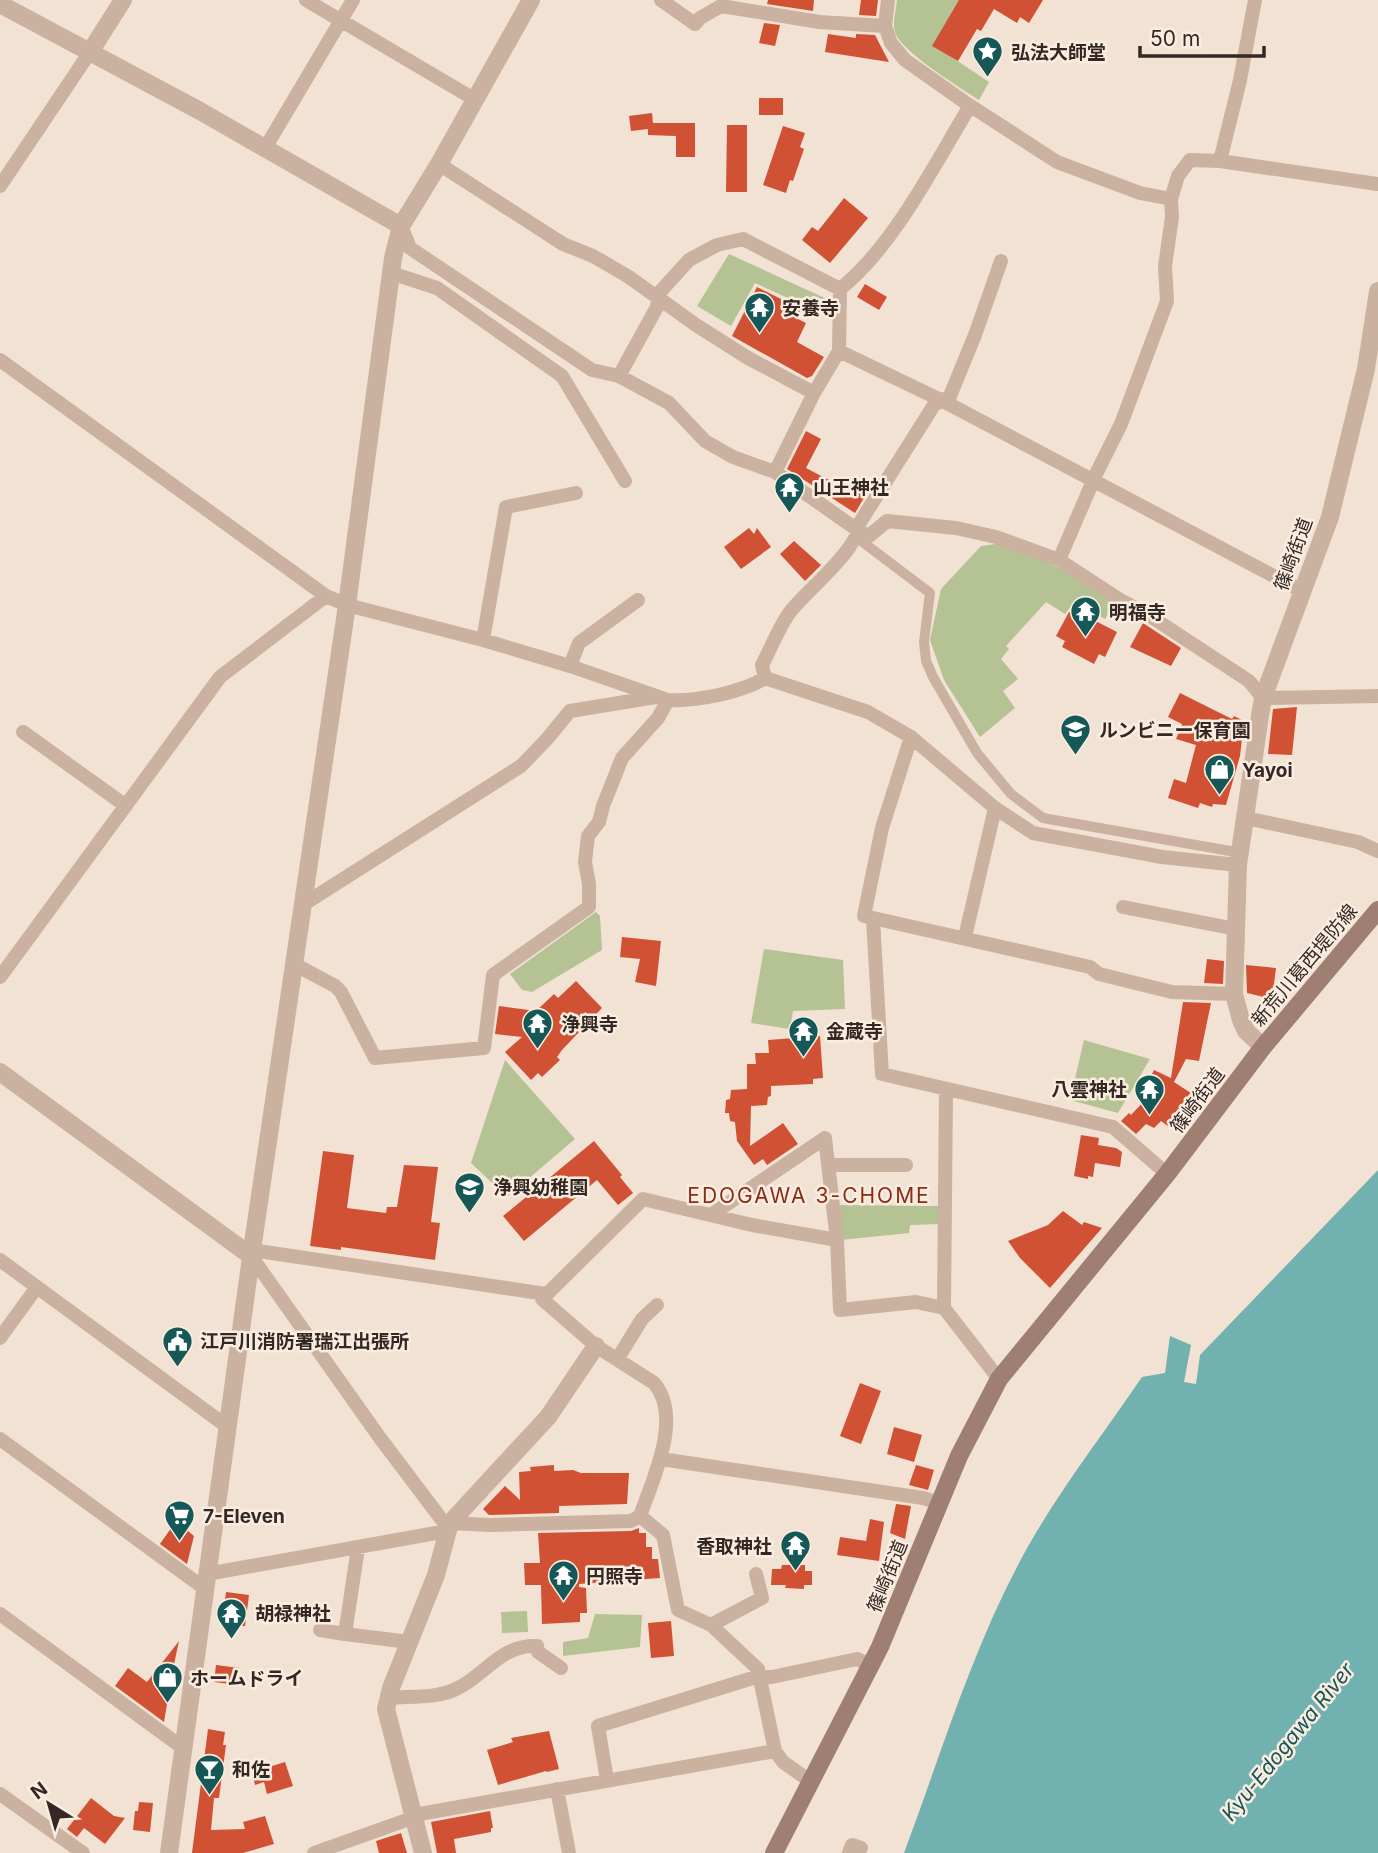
<svg xmlns="http://www.w3.org/2000/svg" width="1378" height="1853" viewBox="0 0 1378 1853" font-family="Inter,'Noto Sans JP',sans-serif">
  <rect width="100%" height="100%" fill="#f2e2d4"/>
  <path fill="#b5c293" d="M897,0H961L935,46L989,82L979,100C961,88 900,51 895,32C892,23 896,10 897,0Z
    M729,254L827,299L823,314L755,283L731,326L697,306Z
    M1003,543L1059,568L1116,600L1105,619L1074,602L1065,614L1046,602L1006,646L1009,649L1001,659L1018,679L1003,691L1015,708L980,737L944,680L930,640L941,589L981,546Z
    M596,912L600,916L602,950L532,992L522,990L510,974Z
    M764,949L843,960L845,1009L793,1011L790,1029L751,1023Z
    M1084,1040L1150,1059L1118,1113L1070,1100Z
    M505,1060L575,1139L507,1197L471,1163Z
    M838,1205L941,1206V1224L910,1225L909,1233L841,1240Z
    M527,1611L528,1632L502,1633L501,1612Z
    M595,1614L642,1615L640,1647L563,1656V1642L588,1638Z"/>
  <path fill="#71b1b0" d="M1378,1170V1853H904C940,1757 970,1656 1018,1565C1053,1498 1100,1439 1142,1377L1165,1373L1170,1336L1191,1345L1184,1382L1196,1384L1200,1355Z"/>
  <path fill="#d05134" d="M768,0H814L813,11L767,4Z
    M861,0H878L876,16L859,15Z
    M959,0H1043L1029,23L1020,17L1017,23L994,9L981,31L977,29L958,61L932,46Z
    M764,23L780,25L775,46L759,43Z
    M828,34L856,38V34L875,35L889,62L825,52Z
    M759,98H783V115H759Z
    M652,113L653,123H695V157H676V136L648,135V129L631,131L629,116Z
    M727,125H747V192H726Z
    M783,126L805,133L800,147L804,149L793,181L790,180L786,193L763,185Z
    M844,198L868,218L830,263L802,240L812,227L818,231Z
    M865,284L887,297L879,310L857,297Z
    M757,287L801,309L796,318L806,323L797,342L824,357L812,376L807,378L732,336Z
    M806,431L821,439L806,468L844,488L846,484L865,496L855,513L787,469Z
    M749,528L754,534L757,528L771,547L741,569L724,547Z
    M794,541L821,565L805,581L780,554Z
    M1069,612L1078,617L1080,613L1117,632L1105,657L1099,654L1094,664L1062,647L1065,641L1056,636Z
    M1143,623L1181,648L1171,666L1130,647Z
    M1180,693L1232,719L1234,716L1244,721L1240,756L1226,805L1213,804L1212,807L1200,803L1198,808L1168,798L1174,779L1186,783L1196,745L1176,739L1182,724L1168,717Z
    M1297,707L1292,755L1268,754L1273,709Z
    M622,937L661,941L656,986L635,982L640,959L620,957Z
    M1207,959L1224,961L1223,984L1204,983Z
    M1246,965L1276,968L1272,999L1247,993Z
    M576,981L602,1008L562,1050L557,1057L560,1060L542,1077L538,1073L531,1080L505,1052L522,1037L495,1034L499,1006L536,1011L554,994L558,998Z
    M1183,1002L1211,1003L1199,1061L1186,1059L1174,1082L1197,1097L1193,1105L1189,1103L1172,1129L1161,1121L1154,1128L1146,1124L1136,1134L1121,1121L1129,1113L1131,1115L1157,1087L1148,1082L1154,1070L1171,1078Z
    M820,1036L823,1078L813,1079V1084L771,1086V1096L768,1097L767,1105L751,1106L750,1146L783,1123L798,1144L767,1165L763,1159L754,1165L737,1141L735,1122L730,1121L729,1113H725L726,1100L730,1099L731,1090L747,1089V1064H756L755,1053H769L768,1040Z
    M1081,1135L1099,1138L1098,1145L1116,1148L1122,1152L1120,1167L1095,1163L1093,1177L1088,1176V1179L1074,1176Z
    M594,1141L622,1175L620,1177L633,1193L618,1205L597,1180L524,1241L503,1216Z
    M323,1151L354,1155L347,1208L386,1213L387,1207H397L404,1165L438,1167L431,1222L440,1223L435,1260L341,1247V1250L310,1246Z
    M1063,1211L1082,1225L1084,1222L1102,1228L1050,1288L1020,1258L1008,1241L1048,1225Z
    M860,1383L881,1391L861,1444L840,1436Z
    M894,1427L922,1435L914,1462L887,1454Z
    M554,1465V1471L573,1470L581,1473H629L627,1504L559,1506V1513L489,1515L483,1509L505,1486L520,1500L519,1472L531,1471L530,1467Z
    M916,1465L934,1470L928,1490L909,1485Z
    M896,1504L911,1506L905,1539L890,1533Z
    M870,1519L884,1522L879,1561L837,1555L840,1537L866,1541Z
    M176,1521L194,1536L187,1564L160,1544Z
    M639,1528V1533H646V1547H652V1559H658L660,1578L579,1584V1587L586,1588L587,1613H580V1622L542,1624L541,1585H525L524,1563H540L538,1533L631,1531Z
    M782,1565H805V1571H812V1585H804V1589L785,1588L786,1585H771L772,1569H781Z
    M226,1592L249,1595L245,1626L222,1624Z
    M671,1621L674,1656L651,1658L648,1623Z
    M179,1641L167,1697L168,1698L164,1722L115,1686L128,1668L147,1682Z
    M216,1665L239,1668L237,1685L214,1682Z
    M208,1729L225,1732L223,1745H226L219,1798H214L211,1830L245,1829L243,1822L265,1816L274,1844L243,1853H192Z
    M549,1731L559,1769L547,1772L546,1771L498,1785L487,1750L513,1742L511,1738Z
    M285,1762L293,1786L267,1794L264,1782L255,1785L252,1772Z
    M91,1798L114,1816L125,1818L105,1844L84,1828L77,1837L67,1829Z
    M139,1802L153,1803L150,1832L133,1830L135,1811H138Z
    M490,1811L493,1828H491V1832L454,1839L456,1853H437L431,1822Z
    M401,1833L407,1853H379L376,1841Z"/>
  <g fill="none" stroke-linecap="round" stroke-linejoin="round">
    <path stroke="#cbb19f" stroke-width="10" d="M856,537L930,593L924,642L926,661L933,677L977,753L1011,794L1043,818L1230,851"/>
    <path stroke="#cbb19f" stroke-width="14" d="M306,0L474,99
      M661,0L695,24L700,18L721,6L819,22L885,26
      M888,0L885,26L891,43L905,60L966,103L1057,162L1140,193L1171,199L1178,176L1190,160L1220,161L1378,184
      M264,150L353,0
      M1220,161L1240,80L1255,0
      M439,164L563,244L593,256L629,277L696,325L748,358L814,393
      M0,186L90,52
      M401,226L410,248L592,370L619,376L669,403L705,441L733,457L775,472L859,531L869,536L887,521L956,528L996,537L1059,560L1122,601L1150,616L1249,681L1263,698L1378,696
      M1001,261L975,335L950,396L934,405L859,524C860,548 806,591 790,612C779,627 771,648 762,665L765,678L868,712L911,737L995,808L1033,833L1162,857L1238,865
      M391,273L437,288L562,376L625,481
      M839,351L943,401L1302,591
      M0,360L326,596
      M619,376L657,307L659,293L689,260L717,245L743,239L840,289
      M775,472L814,393L839,351L840,289C894,246 934,165 970,106
      M1059,560L1096,474L1121,424L1167,301L1165,266L1172,217L1171,199
      M483,640L506,507L576,493
      M570,666L579,643L638,600
      M23,732L126,806
      M911,737L882,828L864,916L1090,967L1099,974L1172,992L1234,994
      M1246,818L1358,842L1378,851
      M304,904L521,766L547,739L570,711L656,697
      M1123,907L1236,929
      M873,919L882,1074L1113,1127L1167,1174
      M965,937L995,808
      M294,964L335,986L341,992L375,1058L484,1048L493,975L589,907V884L585,862L588,836L599,822L603,806L622,758L658,718L668,700
      M0,977L220,677L326,596L347,605L483,640L570,666L668,700C695,702 743,692 765,678
      M828,1165H906
      M711,1215L825,1138L837,1240
      M252,1250L546,1294
      M251,1256L380,1438L448,1528
      M0,1260L229,1428
      M944,1308L946,1090
      M0,1338L37,1287
      M618,1358L642,1319L657,1305
      M0,1439L204,1588
      M661,1459L923,1498L939,1503
      M640,1516L663,1535L678,1610L711,1625L758,1669L775,1751L783,1762L810,1781
      M450,1523L490,1525L631,1521L640,1516C653,1479 683,1417 654,1383L596,1346L542,1299L643,1199L752,1225L837,1240L840,1310L916,1302L944,1308L999,1379
      M358,1548L345,1634L409,1642
      M207,1574L447,1531
      M0,1614L183,1748
      M711,1625L762,1598L756,1574
      M320,1630L345,1634
      M388,1698C410,1696 438,1699 458,1688C486,1674 502,1644 537,1646L538,1652L561,1668
      M607,1780L598,1726L756,1677H772L857,1659L871,1665
      M557,1789L569,1853
      M0,1794L83,1853
      M414,1815L775,1751
      M314,1853L415,1817
      M849,1853L852,1845L861,1848"/>
    <path stroke="#cbb19f" stroke-width="18" d="M0,4L200,111L401,226
      M90,52L123,0
      M1263,1047L1246,1031L1241,1020L1234,994L1238,865L1260,716L1263,698L1330,517L1366,369L1378,291
      M0,1072L251,1256
      M169,1853L252,1250L347,605L393,258L401,226L439,164L531,0
      M423,1853L386,1709L391,1688L436,1575L450,1523L548,1417L596,1346"/>
    <path stroke="#9e7f71" stroke-width="18" d="M774,1853L880,1647L959,1456L999,1379L1167,1174L1263,1047L1378,910"/>
  </g>
  <defs>
    <symbol id="sight-pin" viewBox="-11 -11 22 30"><path d="M0 17L-7.5 6A9.5 9.5 0 1 1 7.5 6Z" fill="#165757" stroke="#faede0"/><path d="M0-6L1.8-2.2L6-1.7L2.9 1.2L3.7 5.4L0 3.3L-3.7 5.4L-2.9 1.2L-6-1.7L-1.8-2.2Z" fill="#fff"/></symbol>
    <symbol id="temple-pin" viewBox="-11 -11 22 30"><path d="M0 17L-7.5 6A9.5 9.5 0 1 1 7.5 6Z" fill="#165757" stroke="#faede0"/><path d="M0-6L5-2H3V0L6.5 2.5H4V6H1.5V3h-3V6H-4V2.5H-6.5L-3 0V-2H-5Z" fill="#fff"/></symbol>
    <symbol id="school-pin" viewBox="-11 -11 22 30"><path d="M0 17L-7.5 6A9.5 9.5 0 1 1 7.5 6Z" fill="#165757" stroke="#faede0"/><path d="M0-5L7-2L0 1L-7-2ZM-4 1L0 2.5L4 1V4Q0 6-4 4Z" fill="#fff"/></symbol>
    <symbol id="shop-pin" viewBox="-11 -11 22 30"><path d="M0 17L-7.5 6A9.5 9.5 0 1 1 7.5 6Z" fill="#165757" stroke="#faede0"/><path d="M-5-2.5h2.3a2.7 3.5 0 0 1 5.4 0H5L5.5 6h-11ZM-1.5-2.5h3a1.5 2.3 0 0 0-3 0Z" fill="#fff"/></symbol>
    <symbol id="civic-pin" viewBox="-11 -11 22 30"><path d="M0 17L-7.5 6A9.5 9.5 0 1 1 7.5 6Z" fill="#165757" stroke="#faede0"/><path d="M-.6-6.5H3V-4.5H.6V-3L4-1V1h2V6H-6V1h2V-1L-.6-3ZM-1.2 2.5V6h2.4V2.5Z" fill="#fff"/></symbol>
    <symbol id="supermarket-pin" viewBox="-11 -11 22 30"><path d="M0 17L-7.5 6A9.5 9.5 0 1 1 7.5 6Z" fill="#165757" stroke="#faede0"/><path d="M-6-5.5h2.5l.6 2H6L4.5 2H-2.5L-4.4-4H-6ZM-1.5 3.2a1.3 1.3 0 1 0 .1 0ZM3 3.2a1.3 1.3 0 1 0 .1 0Z" fill="#fff"/></symbol>
    <symbol id="bar-pin" viewBox="-11 -11 22 30"><path d="M0 17L-7.5 6A9.5 9.5 0 1 1 7.5 6Z" fill="#165757" stroke="#faede0"/><path d="M-6-5H6L.8 .8V4.5H3.5V6h-7V4.5H-.8V.8Z" fill="#fff"/></symbol>
  </defs>
  <g fill-rule="evenodd">
    <use href="#sight-pin" x="970" y="34" width="35" height="47"/>
    <use href="#temple-pin" x="742" y="290" width="35" height="47"/>
    <use href="#temple-pin" x="772" y="470" width="35" height="47"/>
    <use href="#temple-pin" x="1068" y="594" width="35" height="47"/>
    <use href="#school-pin" x="1058" y="712" width="35" height="47"/>
    <use href="#shop-pin" x="1202" y="752" width="35" height="47"/>
    <use href="#temple-pin" x="520" y="1006" width="35" height="47"/>
    <use href="#temple-pin" x="786" y="1014" width="35" height="47"/>
    <use href="#temple-pin" x="1132" y="1072" width="35" height="47"/>
    <use href="#school-pin" x="452" y="1170" width="35" height="47"/>
    <use href="#civic-pin" x="160" y="1324" width="35" height="47"/>
    <use href="#supermarket-pin" x="162" y="1498" width="35" height="47"/>
    <use href="#temple-pin" x="778" y="1528" width="35" height="47"/>
    <use href="#temple-pin" x="546" y="1558" width="35" height="47"/>
    <use href="#temple-pin" x="214" y="1596" width="35" height="47"/>
    <use href="#shop-pin" x="150" y="1660" width="35" height="47"/>
    <use href="#bar-pin" x="192" y="1752" width="35" height="47"/>
  </g>
  <g text-anchor="middle" stroke-width="5" stroke-linejoin="round" paint-order="stroke">
    <g font-size="19" font-weight="bold" fill="#332823" stroke="#faede0" text-anchor="start">
      <text x="1011" y="59">弘法大師堂</text>
      <text x="782" y="315">安養寺</text>
      <text x="813" y="494">山王神社</text>
      <text x="1109" y="619">明福寺</text>
      <text x="1099" y="737">ルンビニー保育園</text>
      <text x="1242" y="777">Yayoi</text>
      <text x="561" y="1031">浄興寺</text>
      <text x="826" y="1038">金蔵寺</text>
      <text x="1127" y="1096" text-anchor="end">八雲神社</text>
      <text x="493" y="1194">浄興幼稚園</text>
      <text x="200" y="1348">江戸川消防署瑞江出張所</text>
      <text x="203" y="1523">7-Eleven</text>
      <text x="772" y="1553" text-anchor="end">香取神社</text>
      <text x="586" y="1583">円照寺</text>
      <text x="255" y="1620">胡禄神社</text>
      <text x="190" y="1685">ホームドライ</text>
      <text x="232" y="1776">和佐</text>
    </g>
    <g font-size="19" fill="#332823" stroke="#faede0">
      <text transform="translate(1293 554) rotate(-70)" y="7">篠崎街道</text>
      <text transform="translate(1304 965) rotate(-50)" y="7">新荒川葛西堤防線</text>
      <text transform="translate(1197 1100) rotate(-53)" y="7">篠崎街道</text>
      <text transform="translate(887 1576) rotate(-68)" y="7">篠崎街道</text>
    </g>
    <g font-size="21" letter-spacing="2" fill="#882b17" stroke="#faede0">
      <text x="809" y="1203">EDOGAWA 3-CHOME</text>
    </g>
    <g font-size="21" font-style="italic" fill="#165757" stroke="#faede0">
      <text transform="translate(1288 1742) rotate(-51)" y="7">Kyu-Edogawa River</text>
    </g>
  </g>
  <g transform="translate(49 1804) rotate(323)" stroke="#faede0" stroke-width="5" paint-order="stroke">
  <path d="M0-5L12 26L0 18L-12 26Z" fill="#332823"/>
  <text y="-10" font-size="19" font-weight="bold" text-anchor="middle" fill="#332823">N</text>
  </g>
  <path d="M1140 46v10h124v-10" fill="none" stroke="#332823" stroke-width="3.5"/>
  <text x="1150" y="46" font-size="21" fill="#332823" stroke="#faede0" stroke-width="5" paint-order="stroke">50 m</text>
</svg>
